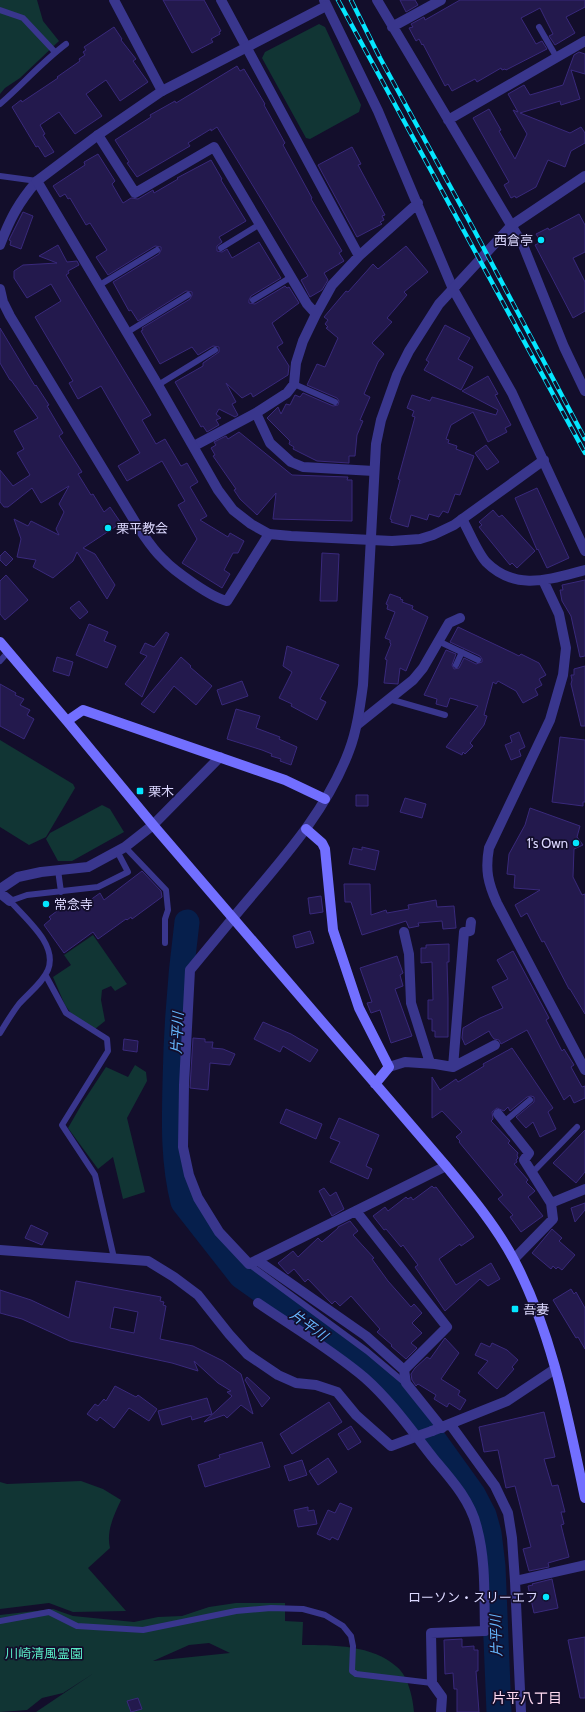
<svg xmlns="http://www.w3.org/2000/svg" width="585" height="1712" viewBox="0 0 585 1712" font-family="Cabin,'Noto Sans JP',sans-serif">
  <rect width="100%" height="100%" fill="#130e2b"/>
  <path fill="#113534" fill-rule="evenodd" d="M0,0H37L43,21L59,41L20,78L5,88L0,94Z
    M319,24L325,27L361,105L359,112L310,139L306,138L262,58L265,52Z
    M0,740L73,784L75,788L46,837L29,845L0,827Z
    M102,805L110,809L124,832L72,861H58L46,839L50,833Z
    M93,935L127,984L115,991L111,986L102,990L101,1000L105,1021L95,1029L73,1016L65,1005L53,977L71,965L64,955Z
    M135,1065L146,1072L147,1081L127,1118L145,1192L123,1199L113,1157L98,1169L68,1128L83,1102L106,1067L128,1077Z
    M81,1481L103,1489L121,1500C114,1515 106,1531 110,1548L88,1568L126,1611L73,1612L49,1603L0,1609V1482L7,1484Z
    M236,1603H285V1621L303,1622L302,1645C333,1645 373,1645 397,1667C408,1676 413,1698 414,1712H36L94,1673L63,1693L42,1698L27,1710L0,1712V1615L53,1609L73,1616L134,1622L158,1617L182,1616L209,1607ZM209,1643L230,1653L153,1661L189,1645Z"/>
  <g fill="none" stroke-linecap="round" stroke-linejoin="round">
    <path stroke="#061f4c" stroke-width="25" d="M187,922C180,975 176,1029 175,1083C174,1123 173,1162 183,1202L241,1276L360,1361L383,1379L412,1409L473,1494L484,1515L489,1533L493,1566L499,1712"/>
  </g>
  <path fill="#23194d" stroke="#39297b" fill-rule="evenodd" d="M163,0H204L221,31L219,32L220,34L211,39L213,42L192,53Z
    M400,0H415L418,5L406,12Z
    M460,0H585V7L566,17L575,33L555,45L549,36L553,34L540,8L521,18L536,44L542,41L547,49L506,70L505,69L502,70L501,68L477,82L475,79L452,91L448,84L445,86L423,44L422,45L419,39L416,41L409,28L413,27L411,24L424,17L425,20Z
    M114,27L122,39L121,40L136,59L133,61L148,82L120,101L106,80L86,94L102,116L75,134L59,112L40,125L45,134L43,135L54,152L45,157L38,146L36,147L12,107L21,100L22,102L58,78L57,77L80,61L79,59L85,55L83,52L86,50L84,47Z
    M579,52L585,54V74L571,70L580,99L561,105L560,101L520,113L570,133L581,127L585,133V143L571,151L565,167L548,160L536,187L516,198L515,196L511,198L504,185L509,182L473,118L489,109L501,130L499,131L515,159L527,134L513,110L518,112L508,94L524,85L530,95L563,85L574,55Z
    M237,66L240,71L244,69L265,104L264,105L285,143L283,145L312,198L311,199L342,251L339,253L344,261L324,273L328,280L322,290L310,297L301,280L308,276L217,127L211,131V129L188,143L190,146L137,177L127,163L129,162L115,140L151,117L150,115L175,101L176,103Z
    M352,147L361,164L358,165L385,215L382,216L384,220L380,222L382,224L357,237L318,165Z
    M98,154L115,181L112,184L123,203L131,198L138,199L153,190L154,193L178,179L177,178L211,160L222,179L221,180L246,221L219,237L222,242L217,246V251L222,252L227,249L232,258L259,242L281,278L251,296L249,300V303L255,304L285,286L287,288L289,287L299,303L272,323L283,343L277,347L289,366L288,375L253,397L251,393L242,398L226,383L236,402L232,404L238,415L235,417L219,409L216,414L221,418L216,420L219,425L207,432L203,426L201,427L175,382L203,366V363L219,352V347L213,346L198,355L192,347L160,364L141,331L143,330L142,328L190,299L192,295V292L186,291L138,321L131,310L129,311L113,282L159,254L161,250V247L155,246L108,275L96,257L107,250L90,223L86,225L70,198L68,199L65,194L60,197L53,186L85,165L84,162Z
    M23,212L33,216L21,249L10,245L11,241L9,240Z
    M579,214L585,225V252L573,258L585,282V311L573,318L535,245L541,242L536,234L548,228L549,230Z
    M58,245L67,262L77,261L79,265L68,271L69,273L66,275L151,415L142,420L156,444L165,439L181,466L187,463L198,482L190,487L207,516L200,520L228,537L230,533L244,541L238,553H233L224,570L230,574L222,588L182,563L197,539L178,505L185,501L162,461L127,481L118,466L140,453L101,386L78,399L69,383L73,381L35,317L61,301L51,284L27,298L14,278V271L23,265L57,263L39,256Z
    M406,246L428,272L404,292L407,295L387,318L392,322L372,343L384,354L378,362L364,394L370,397L360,420L363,421L357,435L355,456H349V463L317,461L293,449L294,447L289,444L290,441L267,418L278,407L281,414L286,404L290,405L295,395L300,397L303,393L333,406L338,405L339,401L337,398L307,385L317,364L325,367L338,338L326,328L328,327L325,324L328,320L324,317L346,291L348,292L373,264L378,269Z
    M445,325L470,338L458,359L473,367L461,390L424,370L429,362L426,360Z
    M0,328L35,386L36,385L49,405L47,406L63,433L59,436L82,472L78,474L91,495L93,494L104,512L110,507L121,523L83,548L95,554L115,585L107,599L77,552L73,561L53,578L33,567L36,560L17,557L21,539L14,519L28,526L31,521L59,535L56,529L64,512L59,504L69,486L41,503L32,488L8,507H4L0,502V470L13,486L30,475L17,453L24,449L14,431L38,418L11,380H10L0,363Z
    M488,376L498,394L495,395L511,425L505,428L507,432L488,442L473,412L451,425L446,439L449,440L448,443L457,446L456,449L474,456L460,495L455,494L448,513L443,511L439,517L429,514L427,520L411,515L408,527L391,522L392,520L390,519L400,480L398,479L415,417L412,416L414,411L407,408L412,395L430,401L432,397L496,415L498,410L462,391Z
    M239,432L292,475L348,477L347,480H352V521L273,519L276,493L257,515L240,499L234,490L236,489L213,456L215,455L211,448L216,445L214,442L226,436L228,439Z
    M486,445L499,462L487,470L475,453Z
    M537,488L569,558L547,568L538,549L537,550L515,498Z
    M493,510L499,517L502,515L535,551L517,568L512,563L510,565L479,527L482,525L479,522Z
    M5,551L13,559L6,566L0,560V556Z
    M322,553L339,554L337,601H320Z
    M6,575L28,600L5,620L0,614V581Z
    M585,580V656L580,657L571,616L562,601L560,590H563L562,585Z
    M390,594L401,598L400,599L403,600L402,602L413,606L412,609L428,617L406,671L400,668L398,684L384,683L387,660L385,659L391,644L390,643V640L385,638L395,612L387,609L388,605L386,604Z
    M79,601L88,612L80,619L70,608Z
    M89,624L108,632L104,641L116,646L107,668L76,655Z
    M458,627L513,653L519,656L521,654L539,663L546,675L539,679L542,685L535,689L538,695L523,703L516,691L498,681L496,684L493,682L484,715L487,716L484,725L470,743L473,746L465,754L463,752L462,755L446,747L478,706L450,698L447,707L436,704L437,699L424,695L446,650L456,654L452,665L454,669L459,668L464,658L476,664L482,662V659L480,656L450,642Z
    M166,632L169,634L142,697L125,684L147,656L140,653L145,643L154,647Z
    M287,646L339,665L320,699L326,702L317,720L291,706L292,704L279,698L292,672L283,666Z
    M57,657L73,662L69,676L53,671Z
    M181,657L191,666L190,667L212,686L196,705L174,686L154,713L141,704Z
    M585,666V726H581L571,684L572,680L571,675H574V669Z
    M242,681L248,696L222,705L217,690Z
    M0,684L16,693L15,695L24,699L20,705L30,710L27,715L34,719L24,739L0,726Z
    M236,709L260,716L256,728L280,737L279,739L297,747L291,765L280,761L281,759L271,756L272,754L262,750L227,739Z
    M519,732L525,747L519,750L521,756L511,760L505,745L512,742L510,736Z
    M560,737L585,740V802H583V806L552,802Z
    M356,795H368V806H356Z
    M405,798L426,804L422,818L400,812Z
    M530,808L580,826L577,837L583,845L574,849L573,877L582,895L585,894V1014L570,989H569L544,941L542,942L527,913L521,917L515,905L540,890L514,888L515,875L507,874L509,854L525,825Z
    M362,847L379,851L375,870L349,864L353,848L362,850Z
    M142,871L161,891L162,897L132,919L131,917L127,920L126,919L98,939L93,932L64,953L44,925L51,919L49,917L61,908L63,911L71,905L75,911L100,893L104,900Z
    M344,884H370L371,915L386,910L387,913L409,909L408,905L436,900L437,907L454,906L456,928L443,929L442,921L418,923L419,926L409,928L406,921L362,935L351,902H345Z
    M321,896L323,912L310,914L308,898Z
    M310,931L314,943L296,948L293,936Z
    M449,944V962H447L448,999V1037H435V1031H432V1019H428V1000H433L432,962L421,963V948H426V945Z
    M513,951L549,1018L546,1020L562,1051L564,1049L574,1065L571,1067L582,1087L585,1086V1098L574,1103L570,1095L564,1100L527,1030L501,1044L499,1040L494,1039L491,1035L489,1031L465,1045L462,1038L463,1028L480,1018L503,1008L492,987L508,979L497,960Z
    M397,956L403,973L400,975L403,986L395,989L412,1036L391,1043L380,1010L371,1013L367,1003L372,1002L360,968Z
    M263,1022L291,1034L318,1050L310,1062L283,1046L280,1052L254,1039Z
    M193,1038L205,1039V1042H213L212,1048L223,1049L235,1054L230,1065L210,1063L208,1090L190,1088Z
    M124,1039L138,1041L137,1052L123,1050Z
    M512,1048L553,1108L548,1112L556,1129L540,1137L533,1122L526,1128L516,1117L534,1102V1097L531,1096L527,1097L510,1111L508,1107L504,1111L497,1108L492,1112L493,1119L491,1121L510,1141L508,1143L518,1153L517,1155L518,1158L516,1160L517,1162L514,1164L528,1180L526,1182L535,1191L528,1197L543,1216L521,1232L510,1217L513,1215L498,1199L503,1195L459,1142L460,1141L456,1137L462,1132L442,1111L432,1118V1077L440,1090L456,1079L458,1082L484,1066L483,1064Z
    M286,1109L322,1124L316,1139L280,1123Z
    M339,1118L379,1135L366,1166L372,1169L368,1179L330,1162L340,1142L330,1138Z
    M585,1130V1172L576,1183L553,1163Z
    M432,1186L434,1188L436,1187L474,1237L461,1246L460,1244L439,1259L456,1285L491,1263L500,1279L488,1286L480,1279L445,1311L415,1267L418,1265L403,1245L401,1247L386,1229L384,1230L373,1216L385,1207L388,1211L406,1197L408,1199L411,1197L413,1200Z
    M324,1188L330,1196L336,1192L344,1209L332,1216L319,1191Z
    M585,1203V1210L575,1222L571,1208Z
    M350,1221L358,1231L353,1235L374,1258L372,1259L388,1281L411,1307L414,1304L422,1313L412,1323L422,1333L411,1343L417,1348L406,1359L391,1346L392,1345L377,1332L380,1329L351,1296L340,1306L335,1301L332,1304L308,1279L305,1282L294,1269L288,1274L278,1263L293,1251L298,1257L318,1238L322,1242L338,1228V1227Z
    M31,1225L48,1233L42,1245L25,1238Z
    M552,1229L562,1238L559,1241L575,1255L562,1270L558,1267L556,1269L553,1266L551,1269L532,1253Z
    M76,1281L161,1297L160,1301L164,1302L163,1305L166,1306L160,1339L193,1346L223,1361L241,1374L253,1414L241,1405L227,1418L224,1415L204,1422L232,1396L227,1392L231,1391L218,1383L194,1361L198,1371L172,1363L70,1341L22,1319L0,1313V1290L31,1300L69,1318ZM114,1307L138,1312L134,1333L110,1328Z
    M571,1289L574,1294L576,1292L585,1308V1349L578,1337L576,1338L553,1300Z
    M445,1338L459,1353L441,1379L460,1391L458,1395L466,1400L460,1410L449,1403L447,1407L434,1399L436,1395L418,1384L416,1386L412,1380L411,1374L415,1368L427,1357L430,1359Z
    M481,1343L490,1347L492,1343L507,1350L518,1360L512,1367L514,1369L497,1389L478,1373L488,1361L475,1355Z
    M247,1377L270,1398L262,1407L245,1380Z
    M115,1386L136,1397L138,1395L157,1409L149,1421L129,1408L114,1428L100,1417L97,1421L87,1414L95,1404L98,1406L104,1399L106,1401Z
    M207,1398L212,1414L192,1420L191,1416L162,1425L158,1411Z
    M329,1402L342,1422L292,1454L280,1434Z
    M544,1412L555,1457L544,1459L552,1486L558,1485L565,1512H561L564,1524L561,1525L569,1557L548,1563L549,1567L529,1571L523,1549L531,1547L515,1486L506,1488L498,1450L484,1452L479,1427Z
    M351,1426L361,1442L348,1450L338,1434Z
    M262,1442L270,1467L205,1487L198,1465L220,1458L219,1455Z
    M328,1458L337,1472L318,1485L309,1471Z
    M302,1460L307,1475L289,1481L284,1466Z
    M340,1503L352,1508L338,1540L332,1537L330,1540L317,1534L328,1510L335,1513Z
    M308,1507V1511L314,1510L317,1524L298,1527L294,1510Z
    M552,1579L558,1608L534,1613L528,1586L533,1585L532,1584Z
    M585,1637V1698H580L568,1640Z
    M462,1639V1647L474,1646V1650H478V1671H476L479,1712H457V1689H454L453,1673L445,1674L444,1640Z
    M138,1698L142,1709L131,1712L127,1701Z"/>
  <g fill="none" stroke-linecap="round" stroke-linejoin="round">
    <path stroke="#39368d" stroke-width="6" d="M0,10L23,18L55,52
      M539,27L557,58
      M0,104C22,85 42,62 66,44
      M0,176L37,181
      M221,248L260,224
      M98,286L157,250
      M253,300L291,277
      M126,333L188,295
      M294,384L335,402
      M158,385L215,350
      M438,641L478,660
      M0,661L8,652
      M456,665L462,652
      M389,699L445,715
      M125,847L166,890L168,910L165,919V943
      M58,870L61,892
      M46,976L66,1013L107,1039L108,1051L62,1125L95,1175L114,1258
      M0,1033C6,1023 12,1013 19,1004C38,983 62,970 43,939C35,926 21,913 10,901L27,895L98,887L128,872L117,851
      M504,1122L530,1100
      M532,1173L577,1127
      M249,1264L367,1351L405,1383
      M0,1621L49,1612L77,1626L143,1630L236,1611L271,1608L303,1609L325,1615L343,1626L351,1636L353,1646L352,1671L356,1674L432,1683"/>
    <path stroke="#39368d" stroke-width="10" d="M114,0L162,91
      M221,0L359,256
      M324,0L378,111L453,289
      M377,0L523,245L564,347L585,391
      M392,27L441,0
      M448,120L585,41
      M98,135L135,193L214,147L307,304L316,314
      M0,245C10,219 18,203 37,181
      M0,289L3,302L10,316L140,530C147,540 154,551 163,559C174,571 212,598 227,601L269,534
      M256,413L270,443L291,462L303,467L374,471
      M194,446L256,413L287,393L294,384L296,363L303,341L316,314L332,285L359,256L418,203
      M462,519C469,531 477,552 486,562C516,592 550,579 585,570
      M543,580L559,614L566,648L563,675L550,720L489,848C485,870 488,883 497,903L585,1070
      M358,724L413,680L423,668L449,623L460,618
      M0,889L18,877L41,872L88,867L125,847L153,825L220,757
      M0,893L10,901
      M233,918L190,970L184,1085L183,1147L189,1175L198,1198L219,1232L249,1264L446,1166
      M404,932L409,954L411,1003L430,1063
      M389,1067L405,1062L435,1064L453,1067L495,1045
      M453,1067L464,932L470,931L471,922
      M498,1114L529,1153L524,1160L551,1203L553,1219L514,1259
      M551,1203L585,1189
      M0,1250L148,1261L174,1277L198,1295L229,1334L247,1354L278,1375L296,1383L316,1385L337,1392L356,1415L391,1446L415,1437
      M257,1260L366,1336L404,1370L447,1327L356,1211
      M258,1303C293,1327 332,1350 365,1378C391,1401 412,1431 434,1459C451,1479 471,1501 477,1528C486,1561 484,1596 485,1631L431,1633L432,1683L442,1697L441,1712
      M404,1370L406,1383L442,1428
      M450,1424L495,1486L508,1513L512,1538L515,1581L521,1712
      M432,1431L507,1401L555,1369
      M515,1581L585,1565"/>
    <path stroke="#39368d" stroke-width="10" d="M326,6L162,91L98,135L37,181L158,385L218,490L233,510L251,524L269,534L291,536L392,541L420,539L433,535L454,525L544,460
      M453,289L512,393L585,551
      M233,918C276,866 325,815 349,751C357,730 360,707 363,685L376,444L381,420L397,375L409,351L439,304L512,225L585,176"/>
    <path stroke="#726fff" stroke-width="10" d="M0,642L67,721L153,825L446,1166C471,1196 496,1226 514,1260C552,1332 568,1418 585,1498
      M67,721L83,710L285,780L325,799
      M306,829L322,843L325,849L333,930L359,1008L389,1067L375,1084"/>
    <defs>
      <path id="rail" d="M338,0L585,453
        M351,0L380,58L473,228L585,439"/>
    </defs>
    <use href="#rail" stroke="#04e6ff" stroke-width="4.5"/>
    <use href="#rail" stroke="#130e2b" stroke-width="3" stroke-dasharray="9" stroke-linecap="butt"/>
    <path stroke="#39368d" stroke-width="10" d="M415,1437L432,1431"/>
  </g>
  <g fill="#04e6ff" stroke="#130e2b" stroke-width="1.5">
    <circle cx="541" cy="240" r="4"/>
    <circle cx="108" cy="528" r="4"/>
    <rect x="136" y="787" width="8" height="8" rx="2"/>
    <circle cx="576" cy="843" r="4"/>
    <circle cx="46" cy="904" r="4"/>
    <rect x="511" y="1305" width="8" height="8" rx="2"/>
    <circle cx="546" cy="1597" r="4"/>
  </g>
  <g text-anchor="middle" stroke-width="3.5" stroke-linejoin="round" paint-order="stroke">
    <g font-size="13" fill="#dcd8ff" stroke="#130e2b" text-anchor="start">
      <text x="533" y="245" text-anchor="end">西倉亭</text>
      <text x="116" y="533">栗平教会</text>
      <text x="148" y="796">栗木</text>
      <text x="568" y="848" text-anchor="end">1's Own</text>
      <text x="54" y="909">常念寺</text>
      <text x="523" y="1314">吾妻</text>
      <text x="538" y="1602" text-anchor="end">ローソン・スリーエフ</text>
    </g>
    <g font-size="13" fill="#59eac6" stroke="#130e2b">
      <text x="44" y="1658">川崎清風霊園</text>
    </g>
    <g font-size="14" font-style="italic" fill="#66b8ff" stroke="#130e2b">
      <text transform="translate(177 1033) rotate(-87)" y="5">片平川</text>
      <text transform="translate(309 1325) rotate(36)" y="5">片平川</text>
      <text transform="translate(496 1636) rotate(-92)" y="5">片平川</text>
    </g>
    <g font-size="14" fill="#ffdaf1" stroke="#130e2b">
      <text x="527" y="1703">片平八丁目</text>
    </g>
  </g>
</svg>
